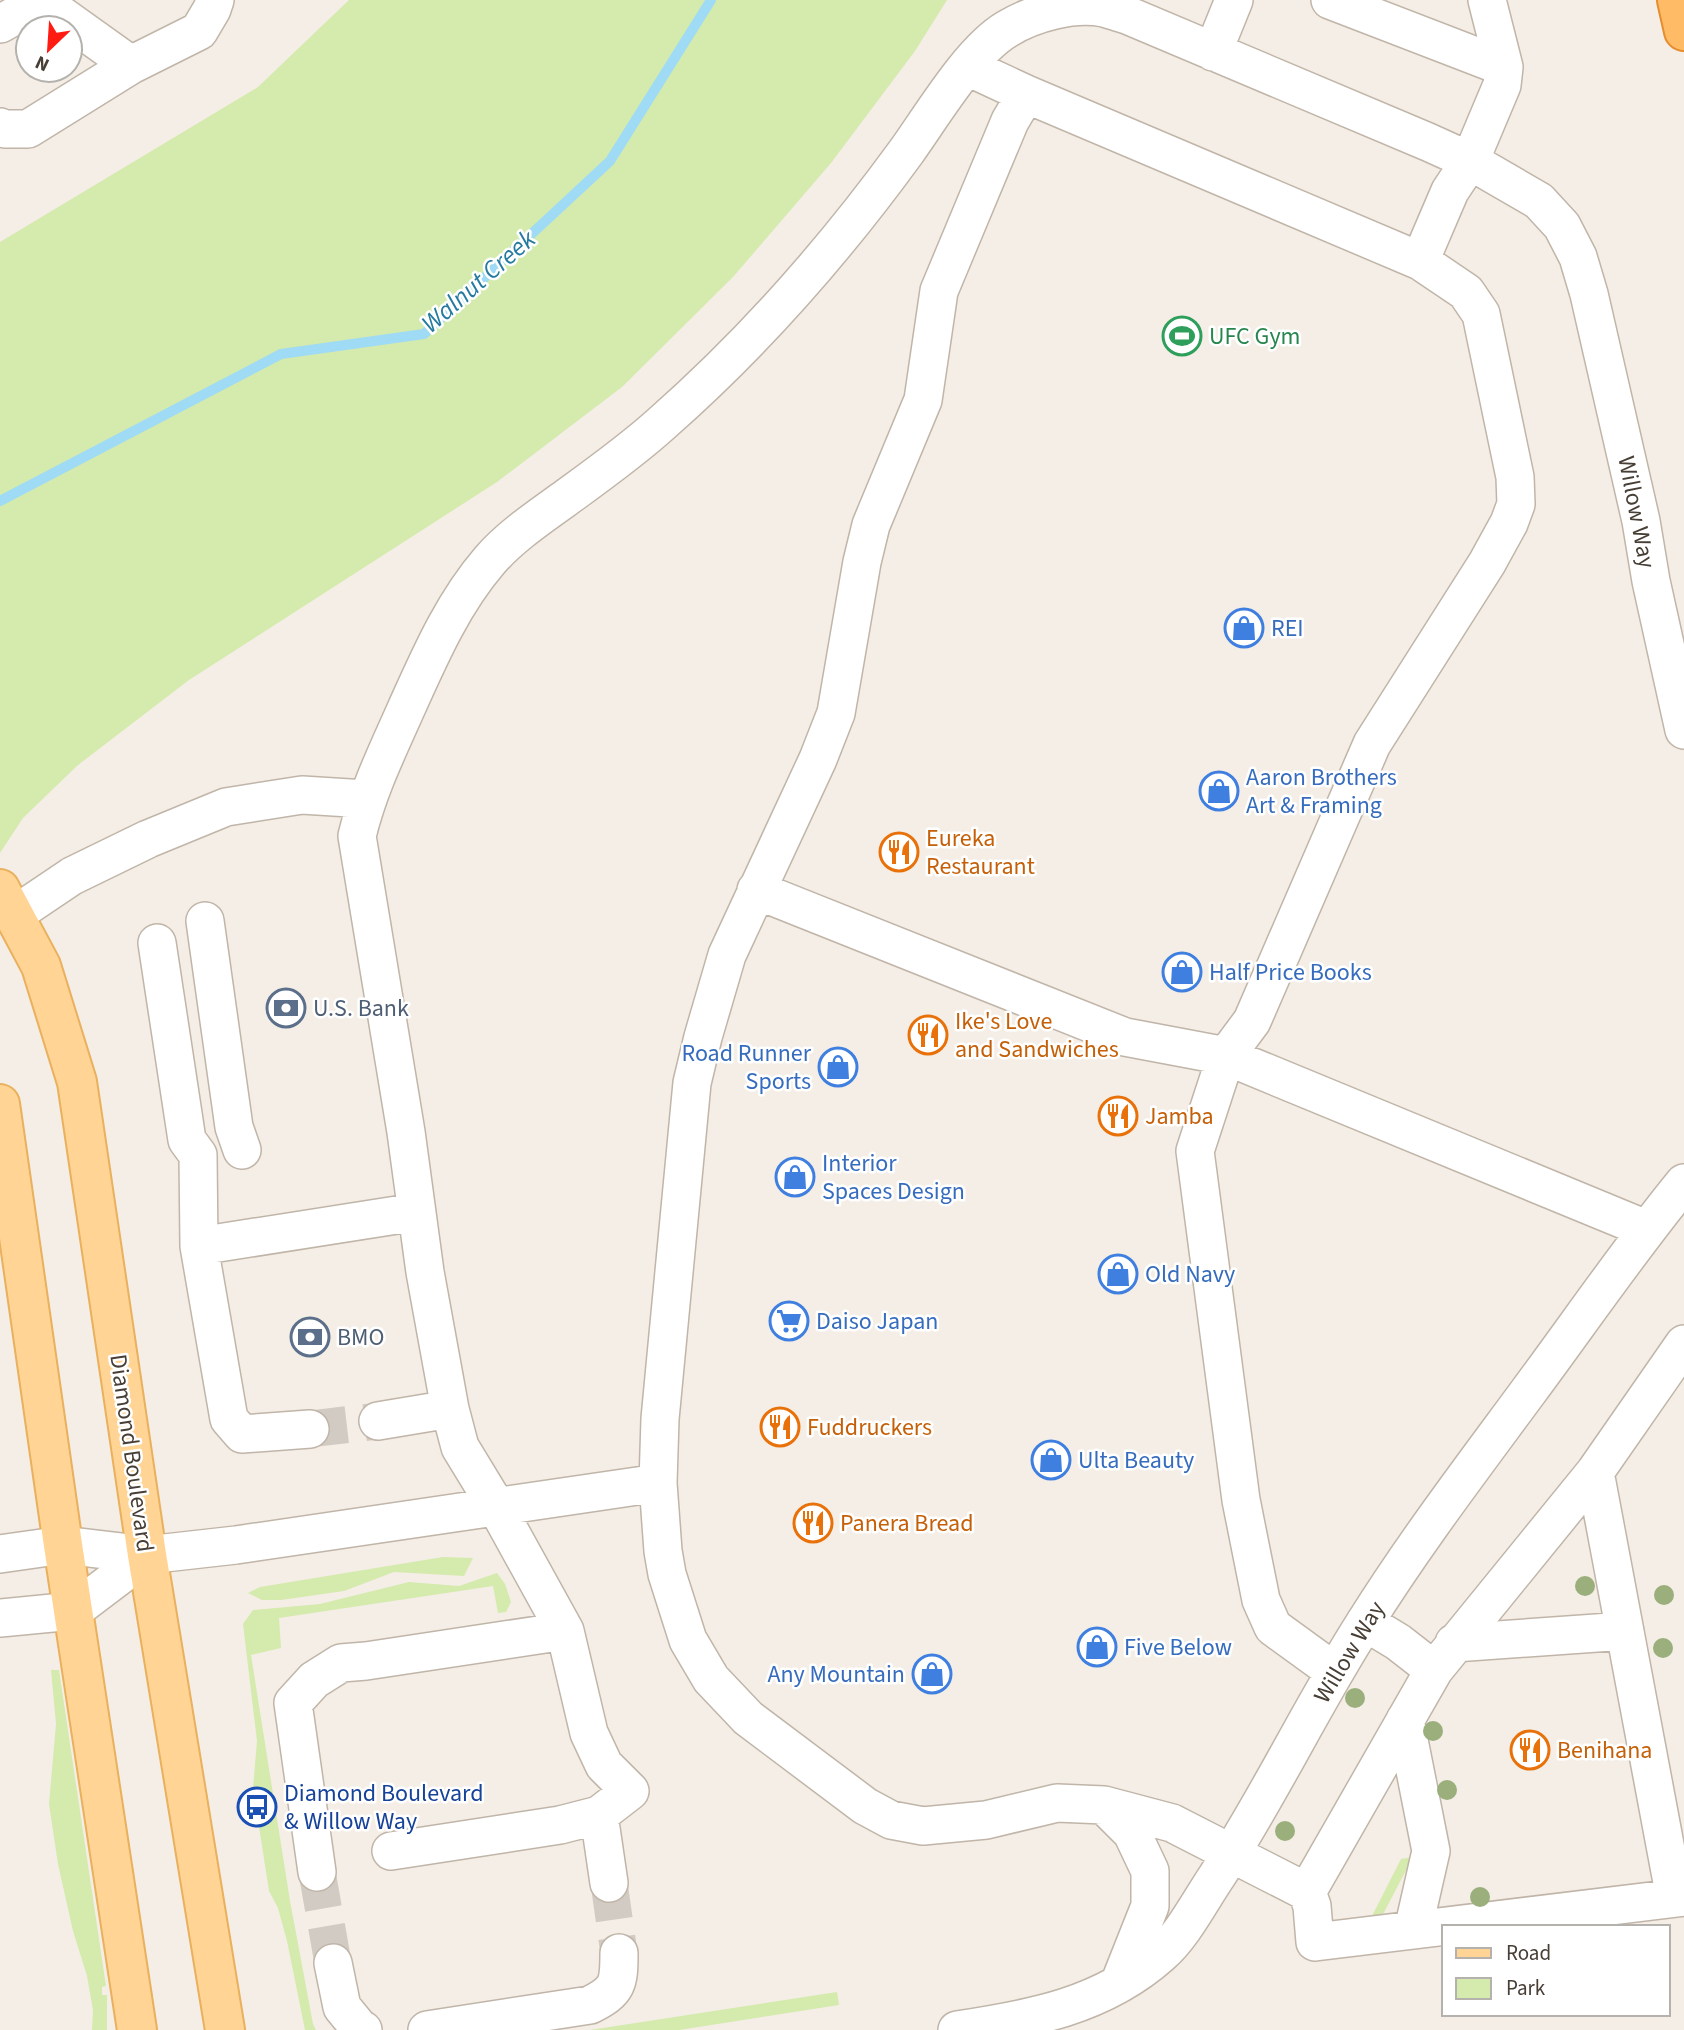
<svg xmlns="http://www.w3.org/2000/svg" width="1684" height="2030" viewBox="0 0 1684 2030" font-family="'Source Sans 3',sans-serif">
  <rect width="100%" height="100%" fill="#f4eee6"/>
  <path fill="#d5eaad" d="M349,0H947L915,51L831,163L733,277L622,387L497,482L189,680L78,765L23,818L0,853V242L258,87Z
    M443,1557L473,1558L464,1576L394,1572L344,1591L281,1600H262L248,1593L260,1587Z
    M497,1573L505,1584L511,1602L506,1612L498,1613L493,1586L279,1618L281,1648L251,1655L290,1901L313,2024L316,2030H305L287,1941L278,1908L269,1891L253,1788L257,1741L243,1624L253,1610L320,1604L409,1582L459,1586Z
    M51,1670H59L106,1986L102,1987V1995H107V2030H92L93,2010L87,1976L73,1931L58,1864L49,1804L56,1724Z
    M1413,1857L1381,1918L1360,1930L1366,1916H1372L1401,1859Z
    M837,1992L839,2005L679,2030H590Z"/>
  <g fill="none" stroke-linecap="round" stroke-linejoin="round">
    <path stroke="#9fdbf4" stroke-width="10" d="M0,501L281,354L424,334L610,161L711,0"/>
    <path stroke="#d1cbc3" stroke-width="37" stroke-dasharray="37 18" stroke-linecap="butt" d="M310,1429L378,1421
      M317,1872L333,1963
      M609,1883L619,1953"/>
    <defs>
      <path id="minor" d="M40,0L131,65
        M1330,0L1504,67L1487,0
        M0,24L41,1
        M1213,52L1234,0
        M968,67L1026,94L1420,261L1466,292L1481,314L1515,477L1516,504L1509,523L1487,563L1372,744L1252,1021L1226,1056L1195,1151L1241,1500L1261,1600L1273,1627L1335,1672
        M1026,94L1010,121L939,291L923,400L871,525L862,562L836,713L818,759L727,955L703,1037L692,1083L660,1419L658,1483L663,1551L667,1574L688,1640L711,1679L748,1718L865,1806L891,1820L923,1826L986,1820L1057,1803L1104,1805L1172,1823L1307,1892L1312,1906L1315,1942L1684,1897
        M0,127L5,129H28L131,65L199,31L212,9L215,0
        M1420,261L1450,191L1470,161L1502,85L1504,67
        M756,890L1125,1037L1226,1056L1646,1229
        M14,915L72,876L148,839L226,807L302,795L366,799
        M205,921L234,1127L242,1150
        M157,943L187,1140L198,1155L199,1246L416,1212
        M199,1246L229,1419L242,1434L310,1429
        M378,1421L450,1409
        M1595,1472L1675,1898
        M0,1554L63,1545L147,1555L73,1611L0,1618
        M147,1555L236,1545L658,1483
        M1365,1622L1398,1642L1434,1670
        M1454,1643L1625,1631
        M1405,1720L1431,1851L1413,1930
        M1104,1805L1132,1833L1150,1871V1906L1119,1984
        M599,1815L609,1883
        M391,1851L560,1825L599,1815L630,1791L604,1765L589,1733L565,1631L496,1506L460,1447L450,1409L425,1272L406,1132L357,836C368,790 387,752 406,709C429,658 452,604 490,560C510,537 538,518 563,500C596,476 630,452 661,424C753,343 834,251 906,152C932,116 970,51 1007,29C1033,13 1074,2 1104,8C1112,10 1119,13 1127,15L1428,142L1470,161L1539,201L1562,226L1578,257L1589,294L1641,521L1651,581L1684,730
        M317,1872L293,1703L314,1680L341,1663L366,1661L565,1631
        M1307,1892L1434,1670L1595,1472L1684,1344
        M333,1963L342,2007L360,2029L363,2030
        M427,2030L590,2005C618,1991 619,1984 619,1953
        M957,2030C1031,2019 1103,2006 1161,1954C1182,1936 1199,1903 1215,1879C1269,1797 1311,1707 1364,1624C1414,1544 1472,1468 1528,1392C1580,1322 1629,1250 1684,1183"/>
      <path id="major" d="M0,889L41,966L77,1082L147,1555L225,2030
        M0,1104L63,1545L137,2030"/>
      <path id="highway" d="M1677,0L1684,31"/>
    </defs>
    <use href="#minor" stroke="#c0b5a8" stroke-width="40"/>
    <use href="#major" stroke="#e9b05e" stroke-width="42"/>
    <use href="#highway" stroke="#e58d2f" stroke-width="42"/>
    <use href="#minor" stroke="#fff" stroke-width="37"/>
    <use href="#major" stroke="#ffd494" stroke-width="38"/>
    <use href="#highway" stroke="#fb6" stroke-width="38"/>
  </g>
  <g fill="#9aaf7c">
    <circle cx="1585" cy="1586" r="10"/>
    <circle cx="1664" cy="1595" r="10"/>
    <circle cx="1663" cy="1648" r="10"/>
    <circle cx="1355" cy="1698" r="10"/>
    <circle cx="1433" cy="1731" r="10"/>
    <circle cx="1447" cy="1790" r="10"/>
    <circle cx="1285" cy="1831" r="10"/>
    <circle cx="1480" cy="1897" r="10"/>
  </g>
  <defs>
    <symbol id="stadium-ring" viewBox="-11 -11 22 22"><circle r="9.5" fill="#fff" stroke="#2e9e5b" stroke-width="1.5"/><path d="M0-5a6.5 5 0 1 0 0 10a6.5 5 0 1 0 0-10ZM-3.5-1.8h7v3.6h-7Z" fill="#2e9e5b"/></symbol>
    <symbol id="shop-ring" viewBox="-11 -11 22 22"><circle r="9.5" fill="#fff" stroke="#3f7fe0" stroke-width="1.5"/><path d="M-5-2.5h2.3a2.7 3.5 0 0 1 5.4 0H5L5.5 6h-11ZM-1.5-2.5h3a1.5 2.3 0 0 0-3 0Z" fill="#3f7fe0"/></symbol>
    <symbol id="restaurant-ring" viewBox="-11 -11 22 22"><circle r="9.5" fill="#fff" stroke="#e8710a" stroke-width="1.5"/><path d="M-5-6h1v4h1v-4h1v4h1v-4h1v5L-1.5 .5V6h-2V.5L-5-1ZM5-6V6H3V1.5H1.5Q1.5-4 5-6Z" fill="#e8710a"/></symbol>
    <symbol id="bank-ring" viewBox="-11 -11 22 22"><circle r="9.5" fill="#fff" stroke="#5c6f8a" stroke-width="1.5"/><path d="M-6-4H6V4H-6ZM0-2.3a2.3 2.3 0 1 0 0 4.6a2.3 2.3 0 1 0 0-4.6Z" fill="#5c6f8a"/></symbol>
    <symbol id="supermarket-ring" viewBox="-11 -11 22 22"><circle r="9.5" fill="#fff" stroke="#3f7fe0" stroke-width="1.5"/><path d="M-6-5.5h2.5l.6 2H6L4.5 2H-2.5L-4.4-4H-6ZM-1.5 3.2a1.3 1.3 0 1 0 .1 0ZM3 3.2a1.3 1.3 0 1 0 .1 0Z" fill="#3f7fe0"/></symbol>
    <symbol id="bus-ring" viewBox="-11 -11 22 22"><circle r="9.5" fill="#fff" stroke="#1a4fb4" stroke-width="1.5"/><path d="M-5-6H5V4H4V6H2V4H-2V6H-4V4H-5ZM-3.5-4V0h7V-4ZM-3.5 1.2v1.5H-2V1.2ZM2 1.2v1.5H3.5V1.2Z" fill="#1a4fb4"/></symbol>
  </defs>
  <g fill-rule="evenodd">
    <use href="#stadium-ring" x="1160" y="314" width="44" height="44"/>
    <use href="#shop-ring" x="1222" y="606" width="44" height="44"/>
    <use href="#shop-ring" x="1197" y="769" width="44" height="44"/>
    <use href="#restaurant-ring" x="877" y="830" width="44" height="44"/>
    <use href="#shop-ring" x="1160" y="950" width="44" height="44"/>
    <use href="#bank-ring" x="264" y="986" width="44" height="44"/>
    <use href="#restaurant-ring" x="906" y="1013" width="44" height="44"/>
    <use href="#shop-ring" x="816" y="1045" width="44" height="44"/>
    <use href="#restaurant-ring" x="1096" y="1094" width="44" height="44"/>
    <use href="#shop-ring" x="773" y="1155" width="44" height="44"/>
    <use href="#shop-ring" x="1096" y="1252" width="44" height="44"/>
    <use href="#supermarket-ring" x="767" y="1299" width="44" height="44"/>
    <use href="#bank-ring" x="288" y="1315" width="44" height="44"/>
    <use href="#restaurant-ring" x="758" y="1405" width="44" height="44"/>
    <use href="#shop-ring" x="1029" y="1438" width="44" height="44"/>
    <use href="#restaurant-ring" x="791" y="1501" width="44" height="44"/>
    <use href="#shop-ring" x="1075" y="1625" width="44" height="44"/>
    <use href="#shop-ring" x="910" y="1652" width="44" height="44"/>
    <use href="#restaurant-ring" x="1508" y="1728" width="44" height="44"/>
    <use href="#bus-ring" x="235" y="1785" width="44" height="44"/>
  </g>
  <g text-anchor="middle" stroke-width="5" stroke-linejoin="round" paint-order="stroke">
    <g font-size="24" fill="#27864d" stroke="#fff" text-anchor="start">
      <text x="1209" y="344">UFC Gym</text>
    </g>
    <g font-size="24" fill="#473e35" stroke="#fff">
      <text transform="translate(1637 512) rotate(79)" y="8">Willow Way</text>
      <text transform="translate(132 1453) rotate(82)" y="8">Diamond Boulevard</text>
      <text transform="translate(1349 1652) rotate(-59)" y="8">Willow Way</text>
    </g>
    <g font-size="24" fill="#366cbe" stroke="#fff" text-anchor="start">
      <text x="1271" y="636">REI</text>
      <text x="1246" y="785">Aaron Brothers<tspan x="1246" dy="28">Art &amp; Framing</tspan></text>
      <text x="1209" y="980">Half Price Books</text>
      <text x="811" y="1061" text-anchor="end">Road Runner<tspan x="811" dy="28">Sports</tspan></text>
      <text x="822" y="1171">Interior<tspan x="822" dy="28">Spaces Design</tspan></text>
      <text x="1145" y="1282">Old Navy</text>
      <text x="816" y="1329">Daiso Japan</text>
      <text x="1078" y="1468">Ulta Beauty</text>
      <text x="1124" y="1655">Five Below</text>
      <text x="905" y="1682" text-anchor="end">Any Mountain</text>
    </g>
    <g font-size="24" fill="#c56008" stroke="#fff" text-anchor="start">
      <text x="926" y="846">Eureka<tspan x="926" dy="28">Restaurant</tspan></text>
      <text x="955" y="1029">Ike's Love<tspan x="955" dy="28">and Sandwiches</tspan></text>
      <text x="1145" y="1124">Jamba</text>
      <text x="807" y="1435">Fuddruckers</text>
      <text x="840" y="1531">Panera Bread</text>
      <text x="1557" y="1758">Benihana</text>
    </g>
    <g font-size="24" fill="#4e5e75" stroke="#fff" text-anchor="start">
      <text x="313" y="1016">U.S. Bank</text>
      <text x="337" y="1345">BMO</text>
    </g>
    <g font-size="24" fill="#164399" stroke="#fff" text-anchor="start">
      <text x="284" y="1801">Diamond Boulevard<tspan x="284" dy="28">&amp; Willow Way</tspan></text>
    </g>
    <g font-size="26" font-style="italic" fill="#257a9f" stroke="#fff">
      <text transform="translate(478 281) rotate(-41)" y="9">Walnut Creek</text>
    </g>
  </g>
  <rect x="1442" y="1925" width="228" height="91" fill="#ffffff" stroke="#b5b2ae" stroke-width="2"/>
  <rect x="1456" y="1948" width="35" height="10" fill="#ffd494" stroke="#b5b2ae" stroke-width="2"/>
  <text x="1506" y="1960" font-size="21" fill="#473e35">Road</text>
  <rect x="1456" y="1978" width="35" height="21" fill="#d5eaad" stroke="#b5b2ae" stroke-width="2"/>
  <text x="1506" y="1995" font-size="21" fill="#473e35">Park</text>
  <g transform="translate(49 49) rotate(205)"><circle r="33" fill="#ffffff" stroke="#b5b2ae" stroke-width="2"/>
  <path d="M0-5L12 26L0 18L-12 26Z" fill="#ff1a12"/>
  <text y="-10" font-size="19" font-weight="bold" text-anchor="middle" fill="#473e35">N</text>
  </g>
</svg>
